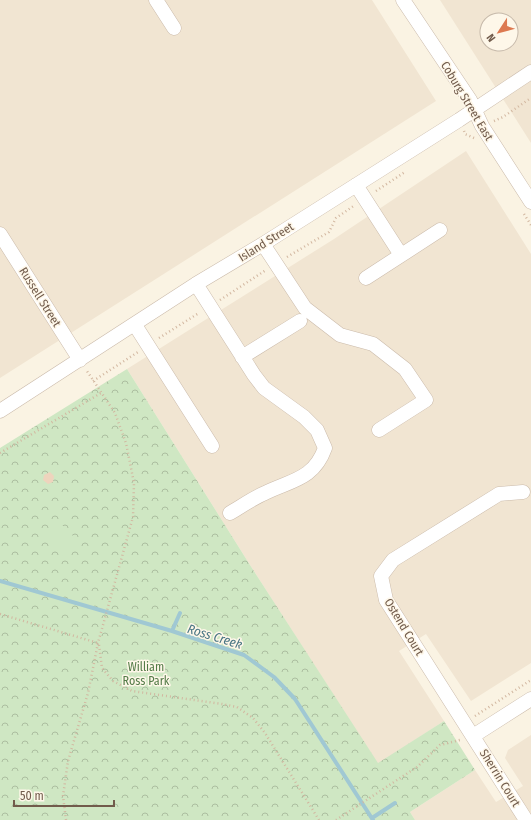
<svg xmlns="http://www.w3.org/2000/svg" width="531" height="820" viewBox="0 0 531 820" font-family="'Fira Sans Condensed',sans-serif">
  <defs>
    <pattern id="forest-crowns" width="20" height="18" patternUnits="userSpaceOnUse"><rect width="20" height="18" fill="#cfe7c3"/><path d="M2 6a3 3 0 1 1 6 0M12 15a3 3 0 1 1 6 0" fill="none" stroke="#acbea0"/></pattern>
  </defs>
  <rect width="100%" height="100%" fill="#faf3e3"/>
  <path fill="#f1e5d2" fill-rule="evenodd" d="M0,0H372L436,101L0,378Z
    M440,0H531V143ZM487,20H511V44H487Z
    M466,151L531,254V663L471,701L426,634L399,651L444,721L378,764L250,565L127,369L334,239Z
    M531,735V820H415L410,812L475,770L496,802L523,786L505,758L508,750Z"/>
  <path fill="url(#forest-crowns)" d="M127,369L250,565L378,763L444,721L475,770L410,812L415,820H0V448Z"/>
  <path fill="#cfe7c3" d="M57,520L78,541L63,556L42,534Z"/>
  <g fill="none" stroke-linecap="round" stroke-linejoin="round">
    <path stroke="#a0c8d3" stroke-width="4" d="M0,581L172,631L244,655L274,677L295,699L373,820
      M172,631L180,613
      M372,818L395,803"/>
  </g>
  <path fill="#eed4bd" d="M50,472L54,476L53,482L48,484L43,480L44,475Z"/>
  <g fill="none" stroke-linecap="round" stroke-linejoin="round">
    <defs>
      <path id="street" d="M156,0L174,28
        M403,0L470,100L482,126L531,202
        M356,185L401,255
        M0,234L80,360
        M263,244L305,308L340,335L373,344L405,369L426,400L379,430
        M366,278L440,230
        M196,284L254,375L264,388L304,417L317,430L325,448C314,479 292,480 265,493C253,498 242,506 230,513
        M135,325L212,446
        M242,357L300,321
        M0,411L196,284L263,244L459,120L531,72
        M523,492L499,494L393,560L381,576L386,600L526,820
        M473,736L531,699"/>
    </defs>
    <use href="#street" stroke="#cbbbab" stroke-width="15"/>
    <path stroke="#d2b7a0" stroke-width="2.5" stroke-dasharray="1 3" stroke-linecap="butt" d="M494,121L503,117L531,98
      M464,131L465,134L474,138
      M376,191L405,172
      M524,214L531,225
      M287,257L329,232L336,218L355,205
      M220,300L266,270
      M159,338L199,313
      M93,381L138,352
      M0,453L101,393
      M0,614L98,643
      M99,645L102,668L113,681L132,691L222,704L237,707L253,718L265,733L319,820
      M475,716L531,680
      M66,820L63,796L68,761L88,693L98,643L133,517L134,483L126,443L115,413L87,371
      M336,820L417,767L440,745L460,740"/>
    <use href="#street" stroke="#fff" stroke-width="14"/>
  </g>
  <g text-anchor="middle" stroke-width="3" stroke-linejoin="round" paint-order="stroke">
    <g font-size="12" fill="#715b4b" stroke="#fef7e9">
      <text transform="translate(467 101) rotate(59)" y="4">Coburg Street East</text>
      <text transform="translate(266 242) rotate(-32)" y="4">Island Street</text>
      <text transform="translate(40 297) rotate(58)" y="4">Russell Street</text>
      <text transform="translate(404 627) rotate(59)" y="4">Ostend Court</text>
      <text transform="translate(500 778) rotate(58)" y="4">Sherrin Court</text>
    </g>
    <g font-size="12" fill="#537b47" stroke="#fef7e9">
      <text x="146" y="671">William<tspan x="146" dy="14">Ross Park</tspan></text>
    </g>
    <g font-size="13" font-style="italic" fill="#477483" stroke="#fef7e9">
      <text transform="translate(215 636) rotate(17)" y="5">Ross Creek</text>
    </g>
  </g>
  <g transform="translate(499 32) rotate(234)"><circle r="19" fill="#fef7e9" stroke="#c6b9aa"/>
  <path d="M0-3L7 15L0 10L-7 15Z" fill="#dd7950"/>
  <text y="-6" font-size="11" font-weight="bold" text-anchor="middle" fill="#715b4b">N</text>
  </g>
  <path d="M14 800v6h100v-6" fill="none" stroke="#715b4b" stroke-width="2"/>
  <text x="20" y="800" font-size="12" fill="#715b4b" stroke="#fef7e9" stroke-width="3" paint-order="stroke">50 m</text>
</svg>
